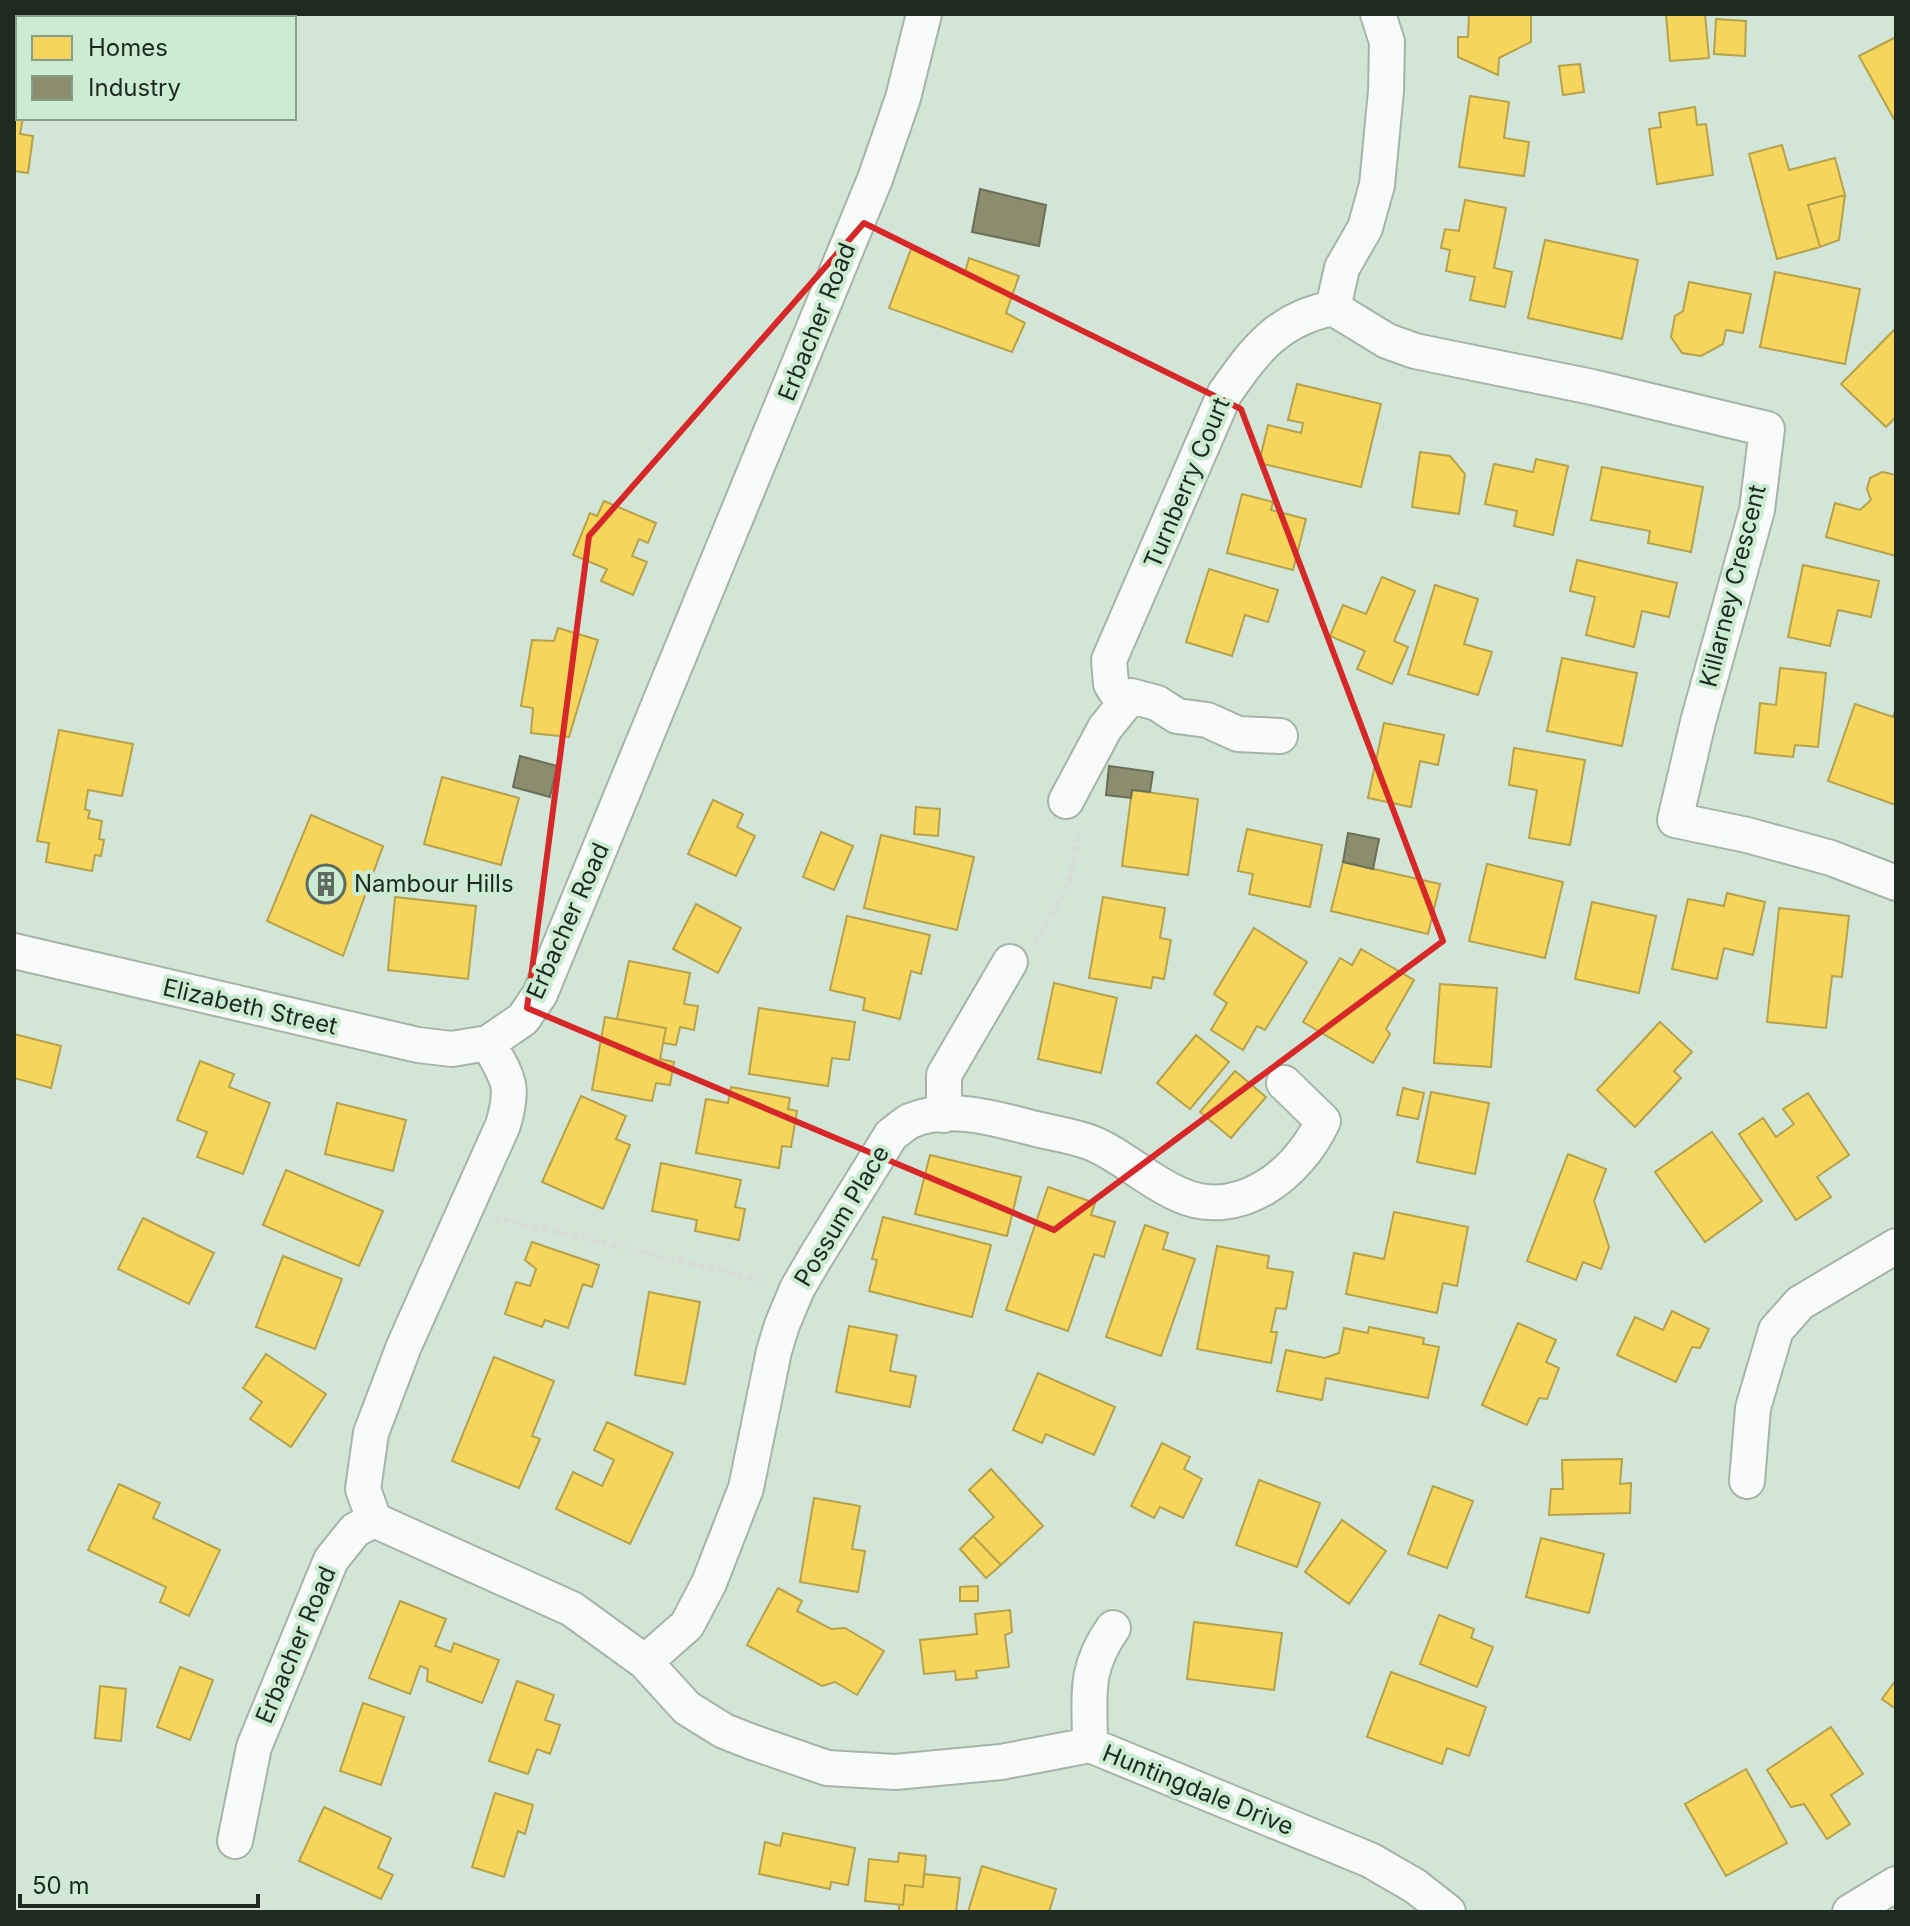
<svg xmlns="http://www.w3.org/2000/svg" width="1910" height="1926" viewBox="0 0 1910 1926" font-family="Inter,sans-serif">
  <rect width="100%" height="100%" fill="#d3e5d6"/>
  <path fill="#f6d55c" stroke="#b5a24a" stroke-width="2" d="M1469,14H1531V42L1499,58L1498,75L1458,57V37H1468Z
    M1666,14H1705L1709,58L1670,61Z
    M1716,19L1746,21L1745,56L1714,54Z
    M1896,37V120L1895,121L1859,56Z
    M1580,64L1584,92L1563,95L1559,66Z
    M1470,96L1509,102L1504,138L1529,142L1524,176L1459,167Z
    M14,104H18V118H23L20,134L33,136L28,173L14,171Z
    M1695,107L1697,125L1706,124L1713,175L1657,184L1649,129L1661,127L1659,113Z
    M1782,145L1789,170L1835,158L1845,195L1808,205L1820,247L1777,259L1749,154Z
    M1845,195L1839,240L1820,247L1808,205Z
    M1465,200L1506,208L1494,268L1512,272L1505,307L1470,300L1475,277L1446,271L1450,250L1441,248L1445,229L1459,231Z
    M1545,240L1638,260L1622,339L1528,318Z
    M911,249L965,272L969,258L1019,276L1006,313L1025,323L1012,352L889,308Z
    M1775,272L1860,289L1845,364L1760,347Z
    M1689,282L1751,294L1743,333L1726,330L1723,344L1701,356L1682,353L1671,337L1675,316L1683,311Z
    M1895,329L1896,417L1886,427L1841,384Z
    M1297,384L1381,404L1361,487L1259,463L1268,425L1301,433L1303,423L1288,420Z
    M1420,452L1450,456L1465,474L1459,514L1412,507Z
    M1536,459L1568,466L1553,535L1514,526L1517,511L1485,504L1494,464L1533,472Z
    M1602,467L1703,487L1691,552L1648,543L1650,531L1591,520Z
    M1882,472L1896,475V556L1826,537L1835,503L1860,510L1871,500L1867,489L1870,478Z
    M1242,494L1273,502L1271,510L1306,519L1293,570L1227,553Z
    M604,501L656,523L648,543L639,539L632,556L647,562L633,595L601,581L607,569L573,555L590,513L597,516Z
    M1577,560L1677,583L1669,617L1642,611L1634,647L1586,635L1595,597L1570,591Z
    M1803,565L1879,581L1871,617L1838,610L1830,646L1788,637Z
    M1209,569L1278,590L1268,622L1245,615L1232,656L1186,642Z
    M1382,577L1415,591L1394,641L1408,647L1392,684L1357,669L1365,651L1330,636L1343,605L1366,614Z
    M1435,585L1478,599L1464,644L1492,652L1478,695L1408,674Z
    M558,628L598,640L569,737L531,733L533,708L521,706L532,640L554,641Z
    M1562,658L1637,673L1622,746L1547,731Z
    M1780,668L1826,673L1818,747L1795,745L1793,757L1755,753L1760,703L1776,705Z
    M1855,704L1893,717L1896,708V805L1828,781Z
    M1384,723L1444,735L1438,765L1420,761L1411,807L1368,798Z
    M59,730L133,744L122,796L88,790L85,809L90,811L88,818L102,821L99,839L104,840L101,856L95,855L92,871L46,862L49,843L37,841Z
    M1514,748L1585,760L1570,845L1529,838L1537,790L1509,785Z
    M442,777L519,798L501,865L424,844Z
    M1132,790L1198,799L1188,875L1122,866Z
    M713,800L743,814L737,827L755,836L736,876L688,854Z
    M916,807L940,809L938,836L914,834Z
    M311,815L383,846L343,956L267,921Z
    M1247,829L1322,845L1310,907L1249,894L1253,874L1238,871Z
    M821,832L853,846L834,890L803,877Z
    M881,835L974,857L957,930L864,908Z
    M1343,862L1440,884L1428,934L1331,911Z
    M1487,864L1563,882L1545,958L1469,941Z
    M1727,893L1765,902L1753,955L1724,948L1717,979L1672,969L1688,899L1724,906Z
    M395,897L476,906L468,979L388,970Z
    M1103,897L1165,908L1160,938L1171,940L1164,979L1153,977L1151,988L1089,978Z
    M1592,902L1656,916L1639,993L1575,979Z
    M696,904L741,928L718,973L673,949Z
    M1779,908L1849,916L1842,977L1832,976L1826,1028L1767,1022Z
    M847,916L930,935L921,974L911,971L900,1019L863,1010L865,998L830,990Z
    M1254,928L1307,962L1265,1030L1257,1026L1243,1050L1211,1030L1227,1003L1214,994Z
    M1361,949L1414,980L1386,1029L1390,1034L1373,1063L1303,1022L1340,958L1352,965Z
    M629,961L690,973L684,1004L698,1006L694,1030L680,1027L676,1045L663,1043L666,1028L617,1019Z
    M1054,983L1117,998L1101,1073L1038,1059Z
    M1440,984L1497,988L1491,1067L1434,1063Z
    M759,1008L855,1022L849,1060L832,1058L828,1086L749,1074Z
    M605,1017L666,1028L660,1059L674,1062L670,1085L656,1083L652,1101L592,1090Z
    M1660,1022L1692,1052L1674,1071L1681,1078L1635,1127L1597,1090Z
    M14,1034L61,1046L51,1088L14,1078Z
    M1196,1035L1229,1062L1190,1109L1157,1083Z
    M200,1061L234,1074L229,1087L270,1103L243,1174L197,1157L207,1132L177,1120Z
    M1235,1071L1266,1097L1231,1138L1200,1112Z
    M731,1087L790,1098L788,1109L797,1111L791,1147L782,1146L779,1168L696,1153L706,1099L728,1103Z
    M1403,1088L1424,1093L1418,1119L1397,1115Z
    M1431,1092L1489,1103L1475,1174L1417,1162Z
    M1808,1093L1849,1155L1817,1177L1831,1197L1796,1220L1739,1134L1763,1118L1776,1137L1794,1124L1783,1109Z
    M581,1096L626,1116L616,1139L630,1145L603,1209L542,1182Z
    M337,1103L406,1120L393,1171L325,1154Z
    M1712,1132L1762,1201L1705,1242L1655,1172Z
    M1568,1154L1606,1169L1594,1201L1609,1247L1601,1269L1583,1262L1576,1280L1527,1261Z
    M930,1155L1021,1177L1007,1236L915,1214Z
    M661,1163L741,1180L735,1207L745,1209L739,1240L695,1231L697,1220L652,1211Z
    M286,1170L383,1211L359,1266L263,1225Z
    M1048,1187L1095,1203L1091,1215L1115,1222L1104,1257L1094,1254L1068,1331L1006,1310Z
    M1394,1212L1468,1227L1457,1286L1443,1283L1437,1313L1346,1294L1354,1253L1384,1259Z
    M883,1217L991,1245L972,1317L869,1291L877,1260L872,1259Z
    M143,1218L214,1253L189,1304L118,1269Z
    M1145,1225L1168,1233L1163,1249L1195,1259L1161,1356L1106,1337Z
    M532,1242L599,1265L592,1287L583,1284L568,1328L545,1320L542,1327L505,1314L516,1282L530,1286L536,1269L525,1260Z
    M1217,1246L1269,1256L1267,1268L1293,1272L1286,1309L1276,1308L1271,1332H1277L1271,1363L1197,1349Z
    M283,1256L342,1279L315,1349L256,1327Z
    M649,1292L700,1302L685,1384L635,1375Z
    M1672,1311L1709,1329L1700,1348L1692,1347L1676,1382L1617,1355L1635,1317L1663,1330Z
    M1518,1323L1556,1340L1546,1362L1559,1368L1547,1399L1539,1398L1527,1425L1482,1405Z
    M849,1326L897,1335L890,1371L916,1376L910,1407L836,1392Z
    M1369,1327L1424,1338L1423,1344L1439,1347L1428,1398L1326,1378L1322,1400L1277,1391L1286,1350L1325,1358L1339,1353L1344,1328L1368,1333Z
    M266,1354L326,1394L291,1447L250,1419L262,1402L243,1388Z
    M494,1357L554,1381L532,1436L540,1439L519,1488L452,1461Z
    M1038,1373L1115,1407L1094,1455L1046,1434L1042,1443L1013,1430Z
    M607,1422L673,1453L630,1544L556,1509L573,1472L602,1486L614,1460L594,1450Z
    M1162,1443L1190,1457L1184,1469L1202,1479L1183,1518L1160,1507L1154,1518L1131,1506Z
    M1622,1459L1620,1484L1631,1483L1630,1513L1549,1515L1551,1489H1563L1562,1460Z
    M991,1469L1043,1526L1001,1565L973,1536L994,1517L969,1490Z
    M1259,1480L1320,1503L1297,1567L1236,1545Z
    M119,1484L160,1503L153,1518L220,1550L189,1616L160,1602L166,1587L88,1550Z
    M1433,1486L1473,1501L1447,1568L1408,1554Z
    M814,1498L860,1506L852,1549L865,1551L858,1592L800,1582Z
    M1342,1520L1386,1551L1349,1604L1305,1572Z
    M973,1536L1001,1565L986,1578L960,1549Z
    M1541,1538L1604,1554L1589,1613L1526,1597Z
    M978,1586V1601H960V1587Z
    M778,1588L802,1601L797,1611L831,1629L845,1628L884,1651L857,1695L835,1682L822,1686L747,1645Z
    M400,1601L446,1619L435,1646L451,1652L454,1643L499,1660L482,1703L427,1681L428,1669L420,1666L410,1694L369,1678Z
    M1010,1610L1012,1632L1005,1635L1009,1667L976,1671L977,1678L956,1680L955,1671L924,1674L920,1640L977,1634L975,1614Z
    M1439,1615L1474,1629L1471,1638L1493,1647L1477,1687L1420,1664Z
    M1194,1622L1282,1633L1274,1690L1187,1679Z
    M180,1667L213,1680L190,1740L157,1727Z
    M1391,1672L1486,1707L1469,1756L1447,1748L1442,1764L1367,1737Z
    M1896,1680V1709L1882,1699Z
    M517,1681L554,1695L545,1720L560,1725L550,1754L537,1749L528,1774L489,1761Z
    M100,1686L126,1689L121,1741L95,1738Z
    M363,1703L404,1717L381,1785L340,1771Z
    M1831,1727L1863,1774L1831,1795L1850,1824L1827,1839L1804,1804L1791,1807L1767,1770Z
    M1746,1769L1787,1843L1726,1876L1685,1804Z
    M495,1793L533,1805L525,1834L518,1831L504,1877L472,1867Z
    M324,1807L391,1838L378,1868L393,1875L381,1899L299,1861Z
    M783,1833L855,1848L848,1885L831,1882L830,1889L759,1874L765,1842L780,1846Z
    M899,1853L926,1856L923,1887L905,1885L903,1905L865,1901L869,1859L898,1862Z
    M982,1866L1056,1889L1049,1912H968Z
    M924,1874L960,1878L956,1912H899V1905H903L905,1885L923,1887Z"/>
  <path fill="#8c8c6e" stroke="#6b6f57" stroke-width="2" d="M980,189L1046,205L1039,246L972,232Z
    M520,756L557,766L550,797L513,787Z
    M1109,766L1153,772L1150,792L1132,790L1131,798L1106,795Z
    M1348,833L1379,839L1373,869L1343,862Z"/>
  <g fill="none" stroke-linecap="round" stroke-linejoin="round">
    <defs>
      <path id="minor" d="M1333,308L1387,341L1415,351L1592,387L1767,429L1757,510L1698,722L1675,820L1747,835L1831,858L1896,883
        M1123,703L1111,684L1109,660L1225,393C1256,349 1278,319 1333,308L1342,268L1365,228L1377,185L1386,91L1387,42L1378,14
        M1066,801L1105,728L1131,696L1157,703L1177,716L1207,720L1238,734L1280,736
        M14,951L418,1045L452,1049L488,1043
        M944,1115V1075L1010,962
        M1747,1481L1753,1408L1776,1330L1800,1303L1896,1246
        M374,1520L572,1609L645,1662L687,1708L724,1731L752,1742L827,1768L895,1772L1001,1762L1090,1745L1370,1860L1415,1886L1448,1912
        M645,1662L687,1625L709,1583L746,1488L774,1351L782,1325L797,1289L815,1258L891,1135C897,1131 904,1124 910,1121C951,1104 996,1119 1036,1129C1053,1133 1072,1136 1089,1142C1121,1154 1146,1180 1178,1194C1238,1222 1298,1175 1323,1121L1284,1083
        M1090,1745C1090,1696 1083,1671 1113,1628
        M235,1841L254,1747L331,1560L355,1530L374,1520L363,1489L371,1433L404,1346L503,1125C515,1084 508,1079 488,1043L523,1019L540,994L875,179L903,98L924,14
        M1850,1912L1896,1884"/>
    </defs>
    <use href="#minor" stroke="#a6b4a8" stroke-width="38"/>
    <path stroke="#d6dcd7" stroke-width="5" stroke-dasharray="6 4" stroke-linecap="butt" d="M1035,942L1069,883L1080,831
      M494,1217L765,1281"/>
    <use href="#minor" stroke="#f8fbf9" stroke-width="34"/>
  </g>
  <path fill="none" stroke="#d62828" stroke-width="6" stroke-linejoin="round" d="M864,223L1241,409L1443,941L1054,1230L527,1008L589,536Z"/>
  <defs>
    <symbol id="building-ring" viewBox="-11 -11 22 22"><circle r="9.5" fill="#ccecd1" stroke="#5d6b60" stroke-width="1.5"/><path d="M-4-6H4V6H1V3H-1V6H-4ZM-2.5-4.3h1.7v1.8h-1.7ZM.8-4.3h1.7v1.8H.8ZM-2.5-1h1.7V.8h-1.7ZM.8-1h1.7V.8H.8Z" fill="#5d6b60"/></symbol>
  </defs>
  <g fill-rule="evenodd">
    <use href="#building-ring" x="304" y="862" width="44" height="44"/>
  </g>
  <g text-anchor="middle" stroke-width="8" stroke-linejoin="round" paint-order="stroke">
    <g font-size="24" fill="#1e2a20" stroke="#ccecd1">
      <text transform="translate(817 322) rotate(-68)" y="8">Erbacher Road</text>
      <text transform="translate(1187 483) rotate(-67)" y="8">Turnberry Court</text>
      <text transform="translate(1733 586) rotate(-76)" y="8">Killarney Crescent</text>
      <text transform="translate(568 921) rotate(-66)" y="8">Erbacher Road</text>
      <text transform="translate(250 1007) rotate(13)" y="8">Elizabeth Street</text>
      <text transform="translate(842 1216) rotate(-59)" y="8">Possum Place</text>
      <text transform="translate(296 1645) rotate(-67)" y="8">Erbacher Road</text>
      <text transform="translate(1198 1790) rotate(22)" y="8">Huntingdale Drive</text>
    </g>
    <g font-size="24" fill="#1e2a20" stroke="#ccecd1" text-anchor="start">
      <text x="354" y="892">Nambour Hills</text>
    </g>
  </g>
  <rect width="1910" height="1926" fill="none" stroke="#1e2a20" stroke-width="32"/>
  <rect x="16" y="16" width="280" height="104" fill="#ccecd1" stroke="#869e8a" stroke-width="2"/>
  <rect x="32" y="36" width="40" height="24" fill="#f6d55c" stroke="#869e8a" stroke-width="2"/>
  <text x="88" y="56" font-size="24" fill="#1e2a20">Homes</text>
  <rect x="32" y="76" width="40" height="24" fill="#8c8c6e" stroke="#869e8a" stroke-width="2"/>
  <text x="88" y="96" font-size="24" fill="#1e2a20">Industry</text>
  <path d="M20 1894v12h238v-12" fill="none" stroke="#1e2a20" stroke-width="4"/>
  <text x="32" y="1894" font-size="24" fill="#1e2a20" stroke="#ccecd1" stroke-width="6" paint-order="stroke">50 m</text>
</svg>
